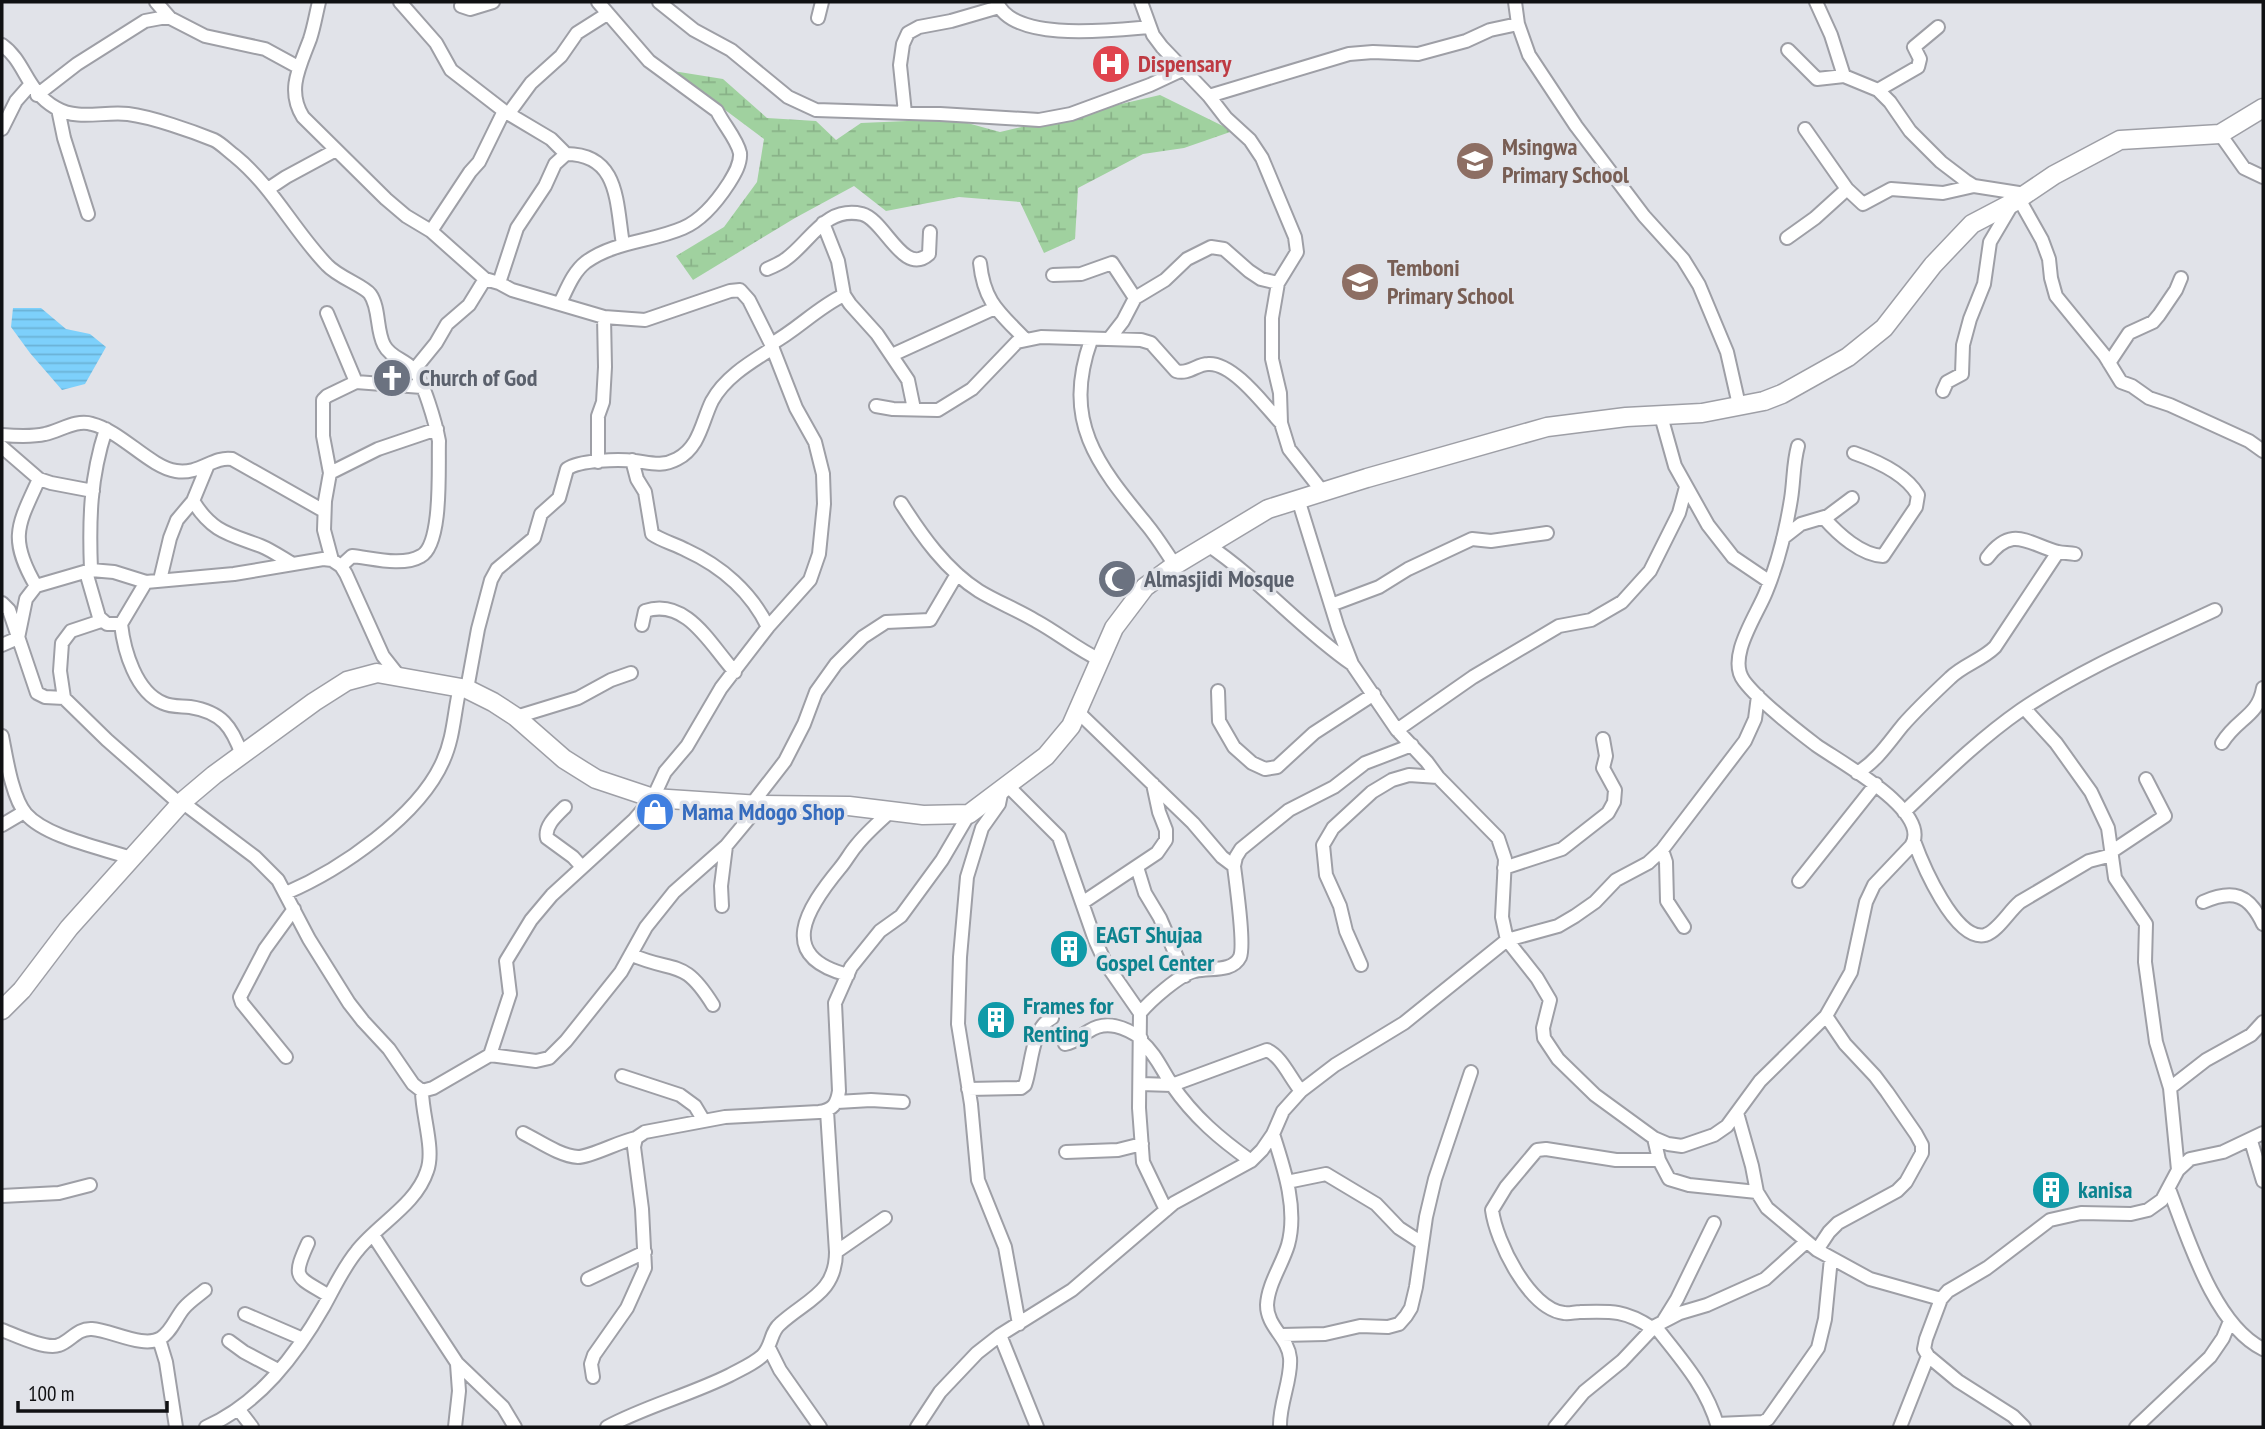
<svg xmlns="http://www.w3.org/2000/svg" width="2265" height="1429" viewBox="0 0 2265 1429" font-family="'PT Sans Narrow',sans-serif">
  <defs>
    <pattern id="wetland-marsh" width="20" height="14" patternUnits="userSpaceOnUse" patternTransform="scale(1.75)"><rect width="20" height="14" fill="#a0d19f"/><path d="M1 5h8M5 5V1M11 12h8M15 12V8" fill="none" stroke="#89b288"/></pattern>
    <pattern id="water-rules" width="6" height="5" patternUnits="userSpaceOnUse" patternTransform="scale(1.75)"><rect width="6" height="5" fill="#7dd0fb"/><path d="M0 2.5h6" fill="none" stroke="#6bb2d6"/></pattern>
  </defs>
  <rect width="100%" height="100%" fill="#e1e3e9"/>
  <path fill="url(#wetland-marsh)" d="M673,71L723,79L767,118L816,121L836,140L861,123L953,119L1000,132L1160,95L1233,131L1184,148L1143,154L1078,188L1075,239L1044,253L1020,202L959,197L886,211L854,186L795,218L693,280L676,256L724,227L757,182L764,139Z"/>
  <path fill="url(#water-rules)" d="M13,308H41L66,329L90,334L106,347L85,384L62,390L30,353L11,327Z"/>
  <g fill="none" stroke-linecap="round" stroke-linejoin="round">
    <defs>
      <path id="street" d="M156,2L170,18
        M319,2C316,14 314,27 310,39C300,66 286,90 303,117L386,199L406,216L431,231L485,279L499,283L512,290L604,317L645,320L730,291L740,290L749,300L771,344L796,408L815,442L823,474L824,504L819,554L810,580L768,627L721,688L687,746L665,772L653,798L634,820L552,895L531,920L506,961L510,994L490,1055
        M400,2L436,43L451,70L504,111L551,139L566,154C620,154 616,204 623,244
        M659,2L694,30L731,50L788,97L816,110L940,114L1039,120L1071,114L1150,85L1182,70
        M997,2C1013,43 1114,30 1150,27
        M1141,2L1153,35L1162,47L1209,96L1226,118L1250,140L1262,158L1295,237L1297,252L1278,283L1272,318V359L1280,393L1281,423L1289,449L1322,491
        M1515,2L1518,24L1529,55L1576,126L1644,216L1683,259L1699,285L1727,352L1739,405
        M1816,2L1831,35L1844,76
        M461,6L470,9L493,2
        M818,18L822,2
        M2,45C26,62 25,90 56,108C78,121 104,111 128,114C152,117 192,131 214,140C222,144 228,151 235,156C273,187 294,231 327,265C338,277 364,286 370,294C380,308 376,330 384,345C390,357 403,359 412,368C423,378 436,425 439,441C438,465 443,544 421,556C402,567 372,558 352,556L341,566
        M1788,50L1817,79L1844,76L1878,90L1890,102L1910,131L1941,162L1966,181L1974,186L2025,194
        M1878,90L1918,67L1920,59L1914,47L1938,27
        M37,95L77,64L145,21L161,18H170L205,36L265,49L298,67
        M1209,96L1349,54L1373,52L1418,54L1466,41L1490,30L1518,24
        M58,109L64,138L88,214
        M509,113L531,83L561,56L577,33L607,14
        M905,113L900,65L903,44L908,33L919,27L951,21L999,7
        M2,129L16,101L31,84
        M1805,129L1847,189L1863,204L1891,189L1943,193L1974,186
        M2220,134L2244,168L2263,177
        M268,189L286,177L336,150
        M2019,199L2042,240L2049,259L2051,278L2056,296L2105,356L2121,382L2132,386L2149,398L2170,405L2249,441L2263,451
        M823,223L838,261L844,295L850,304L877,334L908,380L914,409
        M431,231L470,172L479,162L504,111
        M1787,238L1815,218L1847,189
        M980,263C984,302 999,312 1025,339
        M767,269C774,266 781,263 786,259C811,241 825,206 862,214C885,220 903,277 929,254L930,232
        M1053,275L1081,274L1112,263L1135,298
        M499,283L517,228L545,186L555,164L566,154
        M560,303C567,289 573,272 586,262C615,241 651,242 683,228C702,220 718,200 729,183C734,175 741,164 740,153C737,139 723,124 717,111L649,61L598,2
        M327,313L356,382L422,387
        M1109,339L1123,321L1135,298L1165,280L1187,259L1211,247L1224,249L1249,271L1261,279L1278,283
        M1091,340C1062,422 1097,464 1147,525C1157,537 1166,552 1175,565
        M771,344C797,330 818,307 844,295
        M892,355L995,308
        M2109,363L2129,333L2153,322L2159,315L2176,290L2181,278
        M414,370L436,343L447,324L469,305L485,279
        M1943,391L1947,382L1962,374L1963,345L1970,319L1984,284L1990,242L2013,203
        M876,406L893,409L938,410L972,389L1017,342L1041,337L1141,340L1151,343L1176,371C1188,375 1197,364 1208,364C1233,362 1265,406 1281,423
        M1661,416L1675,466L1708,525L1733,557L1770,582
        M2,435C15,436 32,437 45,434C60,431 76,419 92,424C121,431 150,467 176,471C199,475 213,456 232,459L324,511
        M2,447L39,479L51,483L93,491
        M632,460L637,479L645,492L652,534C662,541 675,544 686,550C721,566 751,592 768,627
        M598,462V416L603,402L605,367L604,317
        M330,473L323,436V400L327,396L356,382
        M1298,499L1338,628L1352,664L1397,730L1427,762L1438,777L1498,838L1505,859L1502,917L1507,940L1537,978L1550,1000L1543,1028L1544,1038L1558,1059L1595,1095L1654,1138L1668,1144L1682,1146L1714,1135L1727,1126L1760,1081L1826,1016L1851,972L1866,902L1874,885L1911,846C1934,812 1838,761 1816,745C1795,729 1759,701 1744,681C1726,658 1757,615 1766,592C1778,563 1786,530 1791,499C1794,481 1793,464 1798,446
        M193,501C212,532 229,534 261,546C271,550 281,557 291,563
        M901,503C922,536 946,570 979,591C997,602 1018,610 1036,621C1058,633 1077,649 1100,660
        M1824,518C1838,534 1861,555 1883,556L1916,507L1918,495C1906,474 1877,461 1854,453
        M1783,538L1801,524L1828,516L1852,498
        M1208,545C1260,580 1300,628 1352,664
        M1987,558C2012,524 2028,544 2058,552C2063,553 2070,553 2075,554
        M332,560L324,530L325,501L330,473L378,449L437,429
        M91,570C89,520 90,478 106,429
        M86,572L99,617L107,624H121
        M160,580L170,538L177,520L193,501L207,467
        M36,586C8,538 18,525 39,479
        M2,603L9,610L37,693L45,697L64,698
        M1331,605L1379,587L1408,569L1472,539L1491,541L1547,533
        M101,621L71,631L62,643L60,671L64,698L107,740L180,804
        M642,625L645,611C687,597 711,646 735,672
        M2,645L18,638L26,599L36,586L91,570L114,572L146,582
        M467,689L478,629L491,580L497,569L534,538L541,514L559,498L567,469C579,460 619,459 635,461C651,463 662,467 677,459C700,447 702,421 712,401C725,377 751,362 773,348
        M1218,691L1219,721L1234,747L1252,763L1265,769L1277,767L1314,733L1374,694
        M2024,708L2056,743L2091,792L2108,828L2115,878L2146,924L2145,962L2156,1042L2170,1088L2178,1170
        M1077,711L1193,823L1222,857L1234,866
        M516,717L578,698L611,680L631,673
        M1397,730L1473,677L1559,626L1591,620L1622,602L1650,571L1679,513L1686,487
        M2,736C6,756 12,798 26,814C46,837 102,848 131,858
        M2222,743C2237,718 2258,717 2263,688
        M242,755C232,727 222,712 190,707C181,706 171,707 163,703C136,692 124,651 121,624L146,582L234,574L323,559L332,560L341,566L346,574L383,656L398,675
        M1857,773C1877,761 1889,742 1903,725C1917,709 1934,693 1950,678C1963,665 1982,660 1995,647L2058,552
        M1006,784L1059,837L1095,940L1106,964L1140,1013
        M1002,789L999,804L982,828L967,877L960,957L958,1024L971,1104L978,1180L1005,1247L1019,1324
        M182,802L255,857L278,880L309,939L349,1003L363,1021L389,1049L413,1084L422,1091L433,1088L490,1055L536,1061L549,1058L566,1041L621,972L646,927L674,892L726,846L760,805
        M751,805L785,761L804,724L816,692L836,664L863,637L886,622L930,620L957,574
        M565,807C557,815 544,826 547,838L573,857L582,867
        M1904,812C1942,776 1978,740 2021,710C2081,669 2149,641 2215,610
        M2,825L24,812
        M1914,841C1922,863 1955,942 1985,935C1998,931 2009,911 2020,902L2089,861L2112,855
        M1662,850L1666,862L1667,901L1684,927
        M2111,852L2165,816L2146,779
        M1137,867L1145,893L1160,918L1185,976
        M1504,868L1562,849L1608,813L1614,802L1615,790L1603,768L1606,756L1603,739
        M1799,881L1876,784
        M286,893C340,870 419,816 443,761C454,737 454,712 460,687
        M2203,902C2233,889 2249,894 2263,924
        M1082,903L1157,853L1166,840V830L1159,812L1153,784
        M722,906L721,886L726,846
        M632,955C676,974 683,957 713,1005
        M1361,965L1346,931L1340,906L1326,875L1323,845L1333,828L1372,792L1392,780L1409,775L1438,777
        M848,975C775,956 807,908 840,868C846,861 850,853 856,846C866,833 879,822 891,811
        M1141,1041C1155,1053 1162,1070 1172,1085C1194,1117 1220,1139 1251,1161
        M1065,1044C1076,1042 1080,1036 1089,1031C1107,1019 1126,1028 1141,1038
        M286,1057L242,1003L240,997L265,949L294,909
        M622,1076L680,1095L695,1106L704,1121
        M1141,1084L1172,1085L1267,1050C1282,1057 1290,1078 1301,1091
        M2170,1088L2206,1060L2251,1035L2263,1022
        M968,1089L1021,1088L1025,1085C1032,1066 1031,1028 1052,1018
        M837,1102L871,1100L903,1102
        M1737,1113L1752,1166L1757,1192L1767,1208L1817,1250L1870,1279L1941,1299
        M523,1133C539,1141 560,1156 578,1157C591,1157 620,1141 636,1138
        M1273,1134C1284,1168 1298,1209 1288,1245C1282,1265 1268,1284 1267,1305C1267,1327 1288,1337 1290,1358C1292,1379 1279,1404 1280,1427
        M1654,1138L1659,1160L1669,1179L1689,1185L1757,1192
        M2251,1141L2263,1181
        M1066,1152L1118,1150L1142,1144
        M1287,1182L1326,1174L1376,1204L1399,1228L1422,1243
        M2169,1189C2188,1238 2214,1325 2263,1349
        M2,1196L59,1193L90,1185
        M1166,1210L1143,1162L1139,1108L1140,1013C1150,1001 1180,974 1195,971C1209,967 1232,973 1240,957C1245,945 1236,883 1234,866L1236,857L1241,849L1289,810L1334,787L1365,763L1412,745
        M373,1235L457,1363L503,1407L515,1427
        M308,1243C291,1280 297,1276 329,1296
        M1817,1250L1829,1232L1838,1223L1897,1191L1906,1182L1922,1153V1145L1916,1134L1887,1092L1875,1076L1845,1044L1826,1016
        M836,1252L885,1218
        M588,1279L645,1252
        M245,1314L303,1339
        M1664,1320L1677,1299L1714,1223
        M1655,1326C1681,1359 1706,1386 1718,1427
        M1652,1328C1626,1310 1611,1311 1580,1312C1575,1312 1569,1314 1564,1313C1529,1309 1496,1241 1492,1210L1506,1187L1537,1150L1546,1149L1616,1160H1659
        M2,1330C15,1335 46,1350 59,1345C71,1341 77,1328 92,1329C111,1330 144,1349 161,1338C172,1331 176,1317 184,1308C190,1301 198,1296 205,1290
        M1000,1335L1037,1427
        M1282,1335L1325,1334L1360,1326L1388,1327L1399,1324L1406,1316L1411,1308L1416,1287L1426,1217L1435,1179L1471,1072
        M159,1339L166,1362L176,1427
        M229,1341L244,1352L278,1370
        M769,1348L780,1370L820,1427
        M593,1377L591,1364L594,1355L627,1308L645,1268L642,1209L634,1147L636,1138L645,1132L725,1117L819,1112C833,1110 837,1104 839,1091L835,1003L851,967L880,931L901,916L942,860L969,814
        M239,1410L252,1427
        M1717,1424L1763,1422L1768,1419L1818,1348L1825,1319L1831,1258
        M206,1427C259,1404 296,1355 324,1306C334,1288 343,1268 357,1251C378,1224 416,1205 427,1171C435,1150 422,1115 422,1091
        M455,1427L459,1391L457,1364
        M607,1427C646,1406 690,1395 730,1375C741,1369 753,1364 762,1356C772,1347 770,1332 780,1324C806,1300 836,1293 836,1252L827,1111
        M917,1427L940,1392L977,1353L1000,1335L1072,1290L1174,1203L1251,1161L1262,1150L1273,1134L1283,1111L1301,1091L1335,1065L1404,1023L1507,940L1558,926L1575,916L1595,902L1616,880L1648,863L1662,850L1745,741L1755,719L1758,696
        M1555,1427L1584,1392L1622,1361L1655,1326L1680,1313L1707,1305L1765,1279L1806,1242
        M1900,1427L1928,1356
        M2024,1427L2013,1416L1958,1381L1928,1356L1924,1349L1926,1339L1941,1299L1948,1291L1987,1268L2050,1220L2081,1213L2131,1214L2148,1210L2162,1200L2178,1170L2190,1159L2223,1152L2263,1133
        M2136,1427L2210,1357L2223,1338L2230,1321"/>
      <path id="secondary" d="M2,1010L22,990L69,928L182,802L214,775L314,702L347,681L377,673L467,689L493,702L516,717L564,759L596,779L653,798L760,805L849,806L923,815L969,814L1046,756L1071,726L1114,628L1145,587L1175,565L1268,509L1367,478L1547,427L1626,417L1702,413L1764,401L1782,394L1848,357L1884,328L1933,265L1972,224L2014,202L2054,175L2120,140L2220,134L2263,108"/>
    </defs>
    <use href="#street" stroke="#9e9fa6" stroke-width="16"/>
    <use href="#secondary" stroke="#9e9fa6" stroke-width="21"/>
    <use href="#street" stroke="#fff" stroke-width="12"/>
    <use href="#secondary" stroke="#fff" stroke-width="18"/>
  </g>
  <defs>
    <symbol id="hospital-disc" viewBox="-11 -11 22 22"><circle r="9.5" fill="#e0444e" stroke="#e1e3e9"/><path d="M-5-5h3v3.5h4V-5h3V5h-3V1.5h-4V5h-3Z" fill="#fff"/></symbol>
    <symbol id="school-disc" viewBox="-11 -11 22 22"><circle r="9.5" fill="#8d6e63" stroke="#e1e3e9"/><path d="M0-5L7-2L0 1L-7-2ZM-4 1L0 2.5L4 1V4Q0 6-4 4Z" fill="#fff"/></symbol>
    <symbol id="church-disc" viewBox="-11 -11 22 22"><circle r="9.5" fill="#6b7280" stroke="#e1e3e9"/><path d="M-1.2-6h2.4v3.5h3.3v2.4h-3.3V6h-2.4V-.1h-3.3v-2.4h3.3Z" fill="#fff"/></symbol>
    <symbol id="mosque-disc" viewBox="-11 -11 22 22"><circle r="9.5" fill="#6b7280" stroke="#e1e3e9"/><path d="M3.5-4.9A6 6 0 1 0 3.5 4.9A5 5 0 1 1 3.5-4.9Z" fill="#fff"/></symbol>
    <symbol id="shop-disc" viewBox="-11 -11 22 22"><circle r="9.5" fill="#3f7fe0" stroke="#e1e3e9"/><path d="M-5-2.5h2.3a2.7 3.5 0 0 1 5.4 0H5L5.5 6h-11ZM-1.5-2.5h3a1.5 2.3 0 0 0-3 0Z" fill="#fff"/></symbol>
    <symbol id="building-disc" viewBox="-11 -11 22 22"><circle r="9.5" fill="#0f9aa8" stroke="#e1e3e9"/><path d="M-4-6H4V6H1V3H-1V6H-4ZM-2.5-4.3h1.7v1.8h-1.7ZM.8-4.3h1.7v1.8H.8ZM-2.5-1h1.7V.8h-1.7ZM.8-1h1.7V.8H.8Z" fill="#fff"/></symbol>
  </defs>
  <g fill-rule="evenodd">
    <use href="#hospital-disc" x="1089" y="42" width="44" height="44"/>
    <use href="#school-disc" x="1453" y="139" width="44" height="44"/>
    <use href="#school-disc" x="1338" y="260" width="44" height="44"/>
    <use href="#church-disc" x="370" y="356" width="44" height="44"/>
    <use href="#mosque-disc" x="1095" y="557" width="44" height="44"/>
    <use href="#shop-disc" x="633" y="790" width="44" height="44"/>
    <use href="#building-disc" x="1047" y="927" width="44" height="44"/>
    <use href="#building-disc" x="974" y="998" width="44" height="44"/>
    <use href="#building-disc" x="2029" y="1168" width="44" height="44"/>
  </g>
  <g text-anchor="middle" stroke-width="7" stroke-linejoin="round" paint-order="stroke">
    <g font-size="24" font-weight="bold" fill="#be3a42" stroke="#e1e3e9" text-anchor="start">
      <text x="1138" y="72">Dispensary</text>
    </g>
    <g font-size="24" font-weight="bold" fill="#785e54" stroke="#e1e3e9" text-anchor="start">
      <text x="1502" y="155">Msingwa<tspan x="1502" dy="28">Primary School</tspan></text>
      <text x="1387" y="276">Temboni<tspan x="1387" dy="28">Primary School</tspan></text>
    </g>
    <g font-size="24" font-weight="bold" fill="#5b616d" stroke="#e1e3e9" text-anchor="start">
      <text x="419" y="386">Church of God</text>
      <text x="1144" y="587">Almasjidi Mosque</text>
    </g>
    <g font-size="24" font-weight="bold" fill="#366cbe" stroke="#e1e3e9" text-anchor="start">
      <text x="682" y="820">Mama Mdogo Shop</text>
    </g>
    <g font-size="24" font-weight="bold" fill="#0d838f" stroke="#e1e3e9" text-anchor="start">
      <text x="1096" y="943">EAGT Shujaa<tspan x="1096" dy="28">Gospel Center</tspan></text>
      <text x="1023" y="1014">Frames for<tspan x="1023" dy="28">Renting</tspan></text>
      <text x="2078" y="1198">kanisa</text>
    </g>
  </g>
  <rect width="2265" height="1429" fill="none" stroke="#101113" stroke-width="7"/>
  <path d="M18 1401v10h149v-10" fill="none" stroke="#101113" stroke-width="3.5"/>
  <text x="28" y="1401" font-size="21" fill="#101113" stroke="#e1e3e9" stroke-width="5" paint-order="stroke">100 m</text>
</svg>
